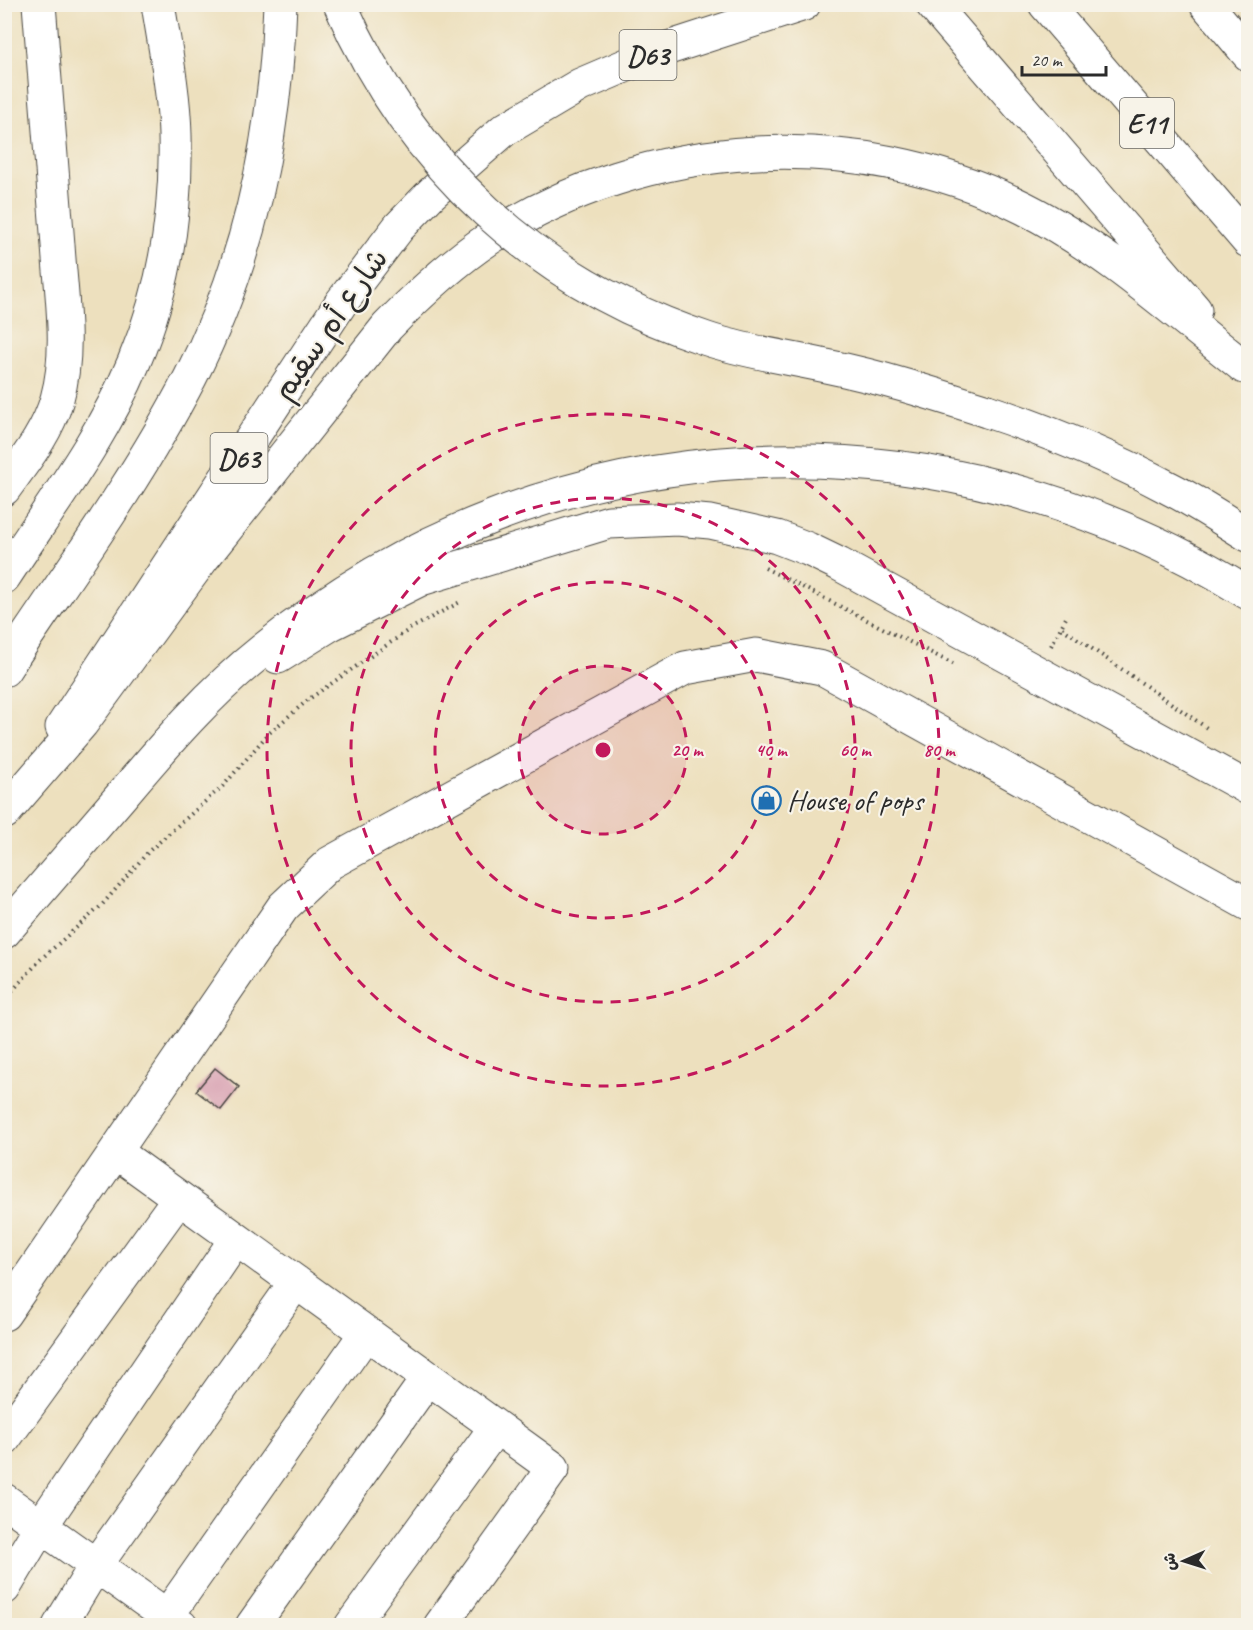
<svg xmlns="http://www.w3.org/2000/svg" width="1253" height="1630" viewBox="0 0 1253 1630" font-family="Caveat,'Playpen Sans Arabic',sans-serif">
  <rect width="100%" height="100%" fill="#f7f3e8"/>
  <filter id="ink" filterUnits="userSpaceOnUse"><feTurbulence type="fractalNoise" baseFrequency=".0167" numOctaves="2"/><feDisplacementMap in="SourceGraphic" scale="12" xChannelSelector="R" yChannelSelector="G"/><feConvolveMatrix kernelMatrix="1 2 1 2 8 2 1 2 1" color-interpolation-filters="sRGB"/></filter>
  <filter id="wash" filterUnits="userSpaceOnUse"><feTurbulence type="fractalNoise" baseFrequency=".008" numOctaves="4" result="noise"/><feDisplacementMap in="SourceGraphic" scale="24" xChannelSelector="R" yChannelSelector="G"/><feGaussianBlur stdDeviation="1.35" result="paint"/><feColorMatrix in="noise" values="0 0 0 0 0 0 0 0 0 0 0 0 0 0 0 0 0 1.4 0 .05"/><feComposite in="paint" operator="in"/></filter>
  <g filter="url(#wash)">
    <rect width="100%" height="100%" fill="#ede0be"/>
    <g id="blocks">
      <path fill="#d79caf" d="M215,1068L239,1087L221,1110L196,1091Z"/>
    </g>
  </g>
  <g filter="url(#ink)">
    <use href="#blocks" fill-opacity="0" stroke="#484641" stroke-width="1.5"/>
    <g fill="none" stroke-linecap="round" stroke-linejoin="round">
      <defs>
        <path id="minor" d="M4,489C25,460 47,434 57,399C71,350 61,295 58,245C52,165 46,85 39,4
          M278,657L331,624L421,579L609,522L677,519L710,522L777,537L808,549L839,564L1248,788
          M116,1152L553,1468L440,1626
          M4,1314L283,907L330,863L685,668L756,655L822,668L1248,904
          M4,1439L179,1198
          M4,1500L181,1626
          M4,1588L41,1526L236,1239
          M59,1626L96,1565L296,1282
          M160,1626L366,1333
          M252,1626L428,1378
          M351,1626L496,1427"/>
        <path id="major" d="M4,670C68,574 137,480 190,378C249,263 276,133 280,4
          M62,727L341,303L399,227L432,193L504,130L580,85L662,50L804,4"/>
        <path id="highway" d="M932,4L1195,310
          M1045,4L1248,241
          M1206,4L1248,54
          M987,411C1050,432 1111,457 1169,488C1197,502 1222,519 1248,535
          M4,577C49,508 102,439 134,362C164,291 177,212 175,135C174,92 165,48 158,4
          M5,812L82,723L203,558L387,327C419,294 452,263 490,238C647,136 856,124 1024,208C1105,249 1173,311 1244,367
          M4,932C44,886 83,840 122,795C166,743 210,692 263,650C549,418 937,400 1248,593"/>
      </defs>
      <use href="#minor" stroke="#484641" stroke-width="35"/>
      <use href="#major" stroke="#484641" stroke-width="35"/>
      <use href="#highway" stroke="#484641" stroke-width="35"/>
      <path stroke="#484641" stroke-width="4" stroke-dasharray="1.5 4.5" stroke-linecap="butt" d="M765,568L953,664
        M1062,628L1207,728
        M1051,646L1067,616
        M4,1000L41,959L101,906L149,851L224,785L268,734L309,699L410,629L462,601"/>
      <use href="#minor" stroke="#fff" stroke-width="33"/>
      <use href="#major" stroke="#fff" stroke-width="33"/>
      <use href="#highway" stroke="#fff" stroke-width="33"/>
      <defs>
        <path id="highway-bridge" d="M340,4C411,167 538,283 707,339C746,352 786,357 826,366C881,377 934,394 987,411"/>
      </defs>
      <use href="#highway-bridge" stroke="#484641" stroke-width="35" stroke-linecap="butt"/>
      <use href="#highway-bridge" stroke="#fff" stroke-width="33"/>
    </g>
  </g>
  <circle cx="603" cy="750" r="84" fill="#c2185b" fill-opacity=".12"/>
  <g fill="none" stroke="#c2185b" stroke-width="3" stroke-dasharray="10 8">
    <circle cx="603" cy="750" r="84"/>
    <circle cx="603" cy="750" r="168"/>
    <circle cx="603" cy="750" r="252"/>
    <circle cx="603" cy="750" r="336"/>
  </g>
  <defs>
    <symbol id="shop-ring" viewBox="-11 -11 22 22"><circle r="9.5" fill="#f7f3e8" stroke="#1f6fb2" stroke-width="1.5"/><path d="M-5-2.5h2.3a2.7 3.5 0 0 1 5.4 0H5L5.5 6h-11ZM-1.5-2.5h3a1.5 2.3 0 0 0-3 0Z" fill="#1f6fb2"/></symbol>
  </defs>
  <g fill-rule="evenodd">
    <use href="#shop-ring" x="750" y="784" width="33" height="33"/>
  </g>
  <g text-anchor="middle" stroke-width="4.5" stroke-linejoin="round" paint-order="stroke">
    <g fill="#f7f3e8" stroke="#686764" stroke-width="1.5">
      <rect x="619.5" y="30" width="57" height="50" rx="4.5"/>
      <rect x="1120" y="98" width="54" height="50" rx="4.5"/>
      <rect x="210.5" y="433" width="57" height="50" rx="4.5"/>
    </g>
    <g font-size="28" font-weight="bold" fill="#2b2b2b">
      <text x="648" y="65">D63</text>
      <text x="1147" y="133">E11</text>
      <text x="239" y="468">D63</text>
    </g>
    <g font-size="30" fill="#2b2b2b" stroke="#f7f3e8">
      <text transform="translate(330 324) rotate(-55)" y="10">شارع أم سقيم</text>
    </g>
    <g font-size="30" fill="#2b2b2b" stroke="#f7f3e8" text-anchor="start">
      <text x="787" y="810">House of pops</text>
    </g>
  </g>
  <circle cx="603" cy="750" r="9" fill="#c2185b" stroke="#f7f3e8" stroke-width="3"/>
  <g font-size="18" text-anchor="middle" font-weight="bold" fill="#c2185b" stroke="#f7f3e8" stroke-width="4.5" stroke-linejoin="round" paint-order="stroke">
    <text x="687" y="756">20 m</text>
    <text x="771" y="756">40 m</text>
    <text x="855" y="756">60 m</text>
    <text x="939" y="756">80 m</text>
  </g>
  <rect width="1253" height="1630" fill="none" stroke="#f7f3e8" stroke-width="24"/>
  <g transform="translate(1184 1561) rotate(267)" stroke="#f7f3e8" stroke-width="4.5" paint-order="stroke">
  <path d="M0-4.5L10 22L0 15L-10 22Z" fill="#2b2b2b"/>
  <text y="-9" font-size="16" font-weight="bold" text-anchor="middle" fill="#2b2b2b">ش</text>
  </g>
  <path d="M1022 66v9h84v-9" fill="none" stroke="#2b2b2b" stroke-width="3"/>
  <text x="1031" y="66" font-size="18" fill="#2b2b2b" stroke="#f7f3e8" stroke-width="4.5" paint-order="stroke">20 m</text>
</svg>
